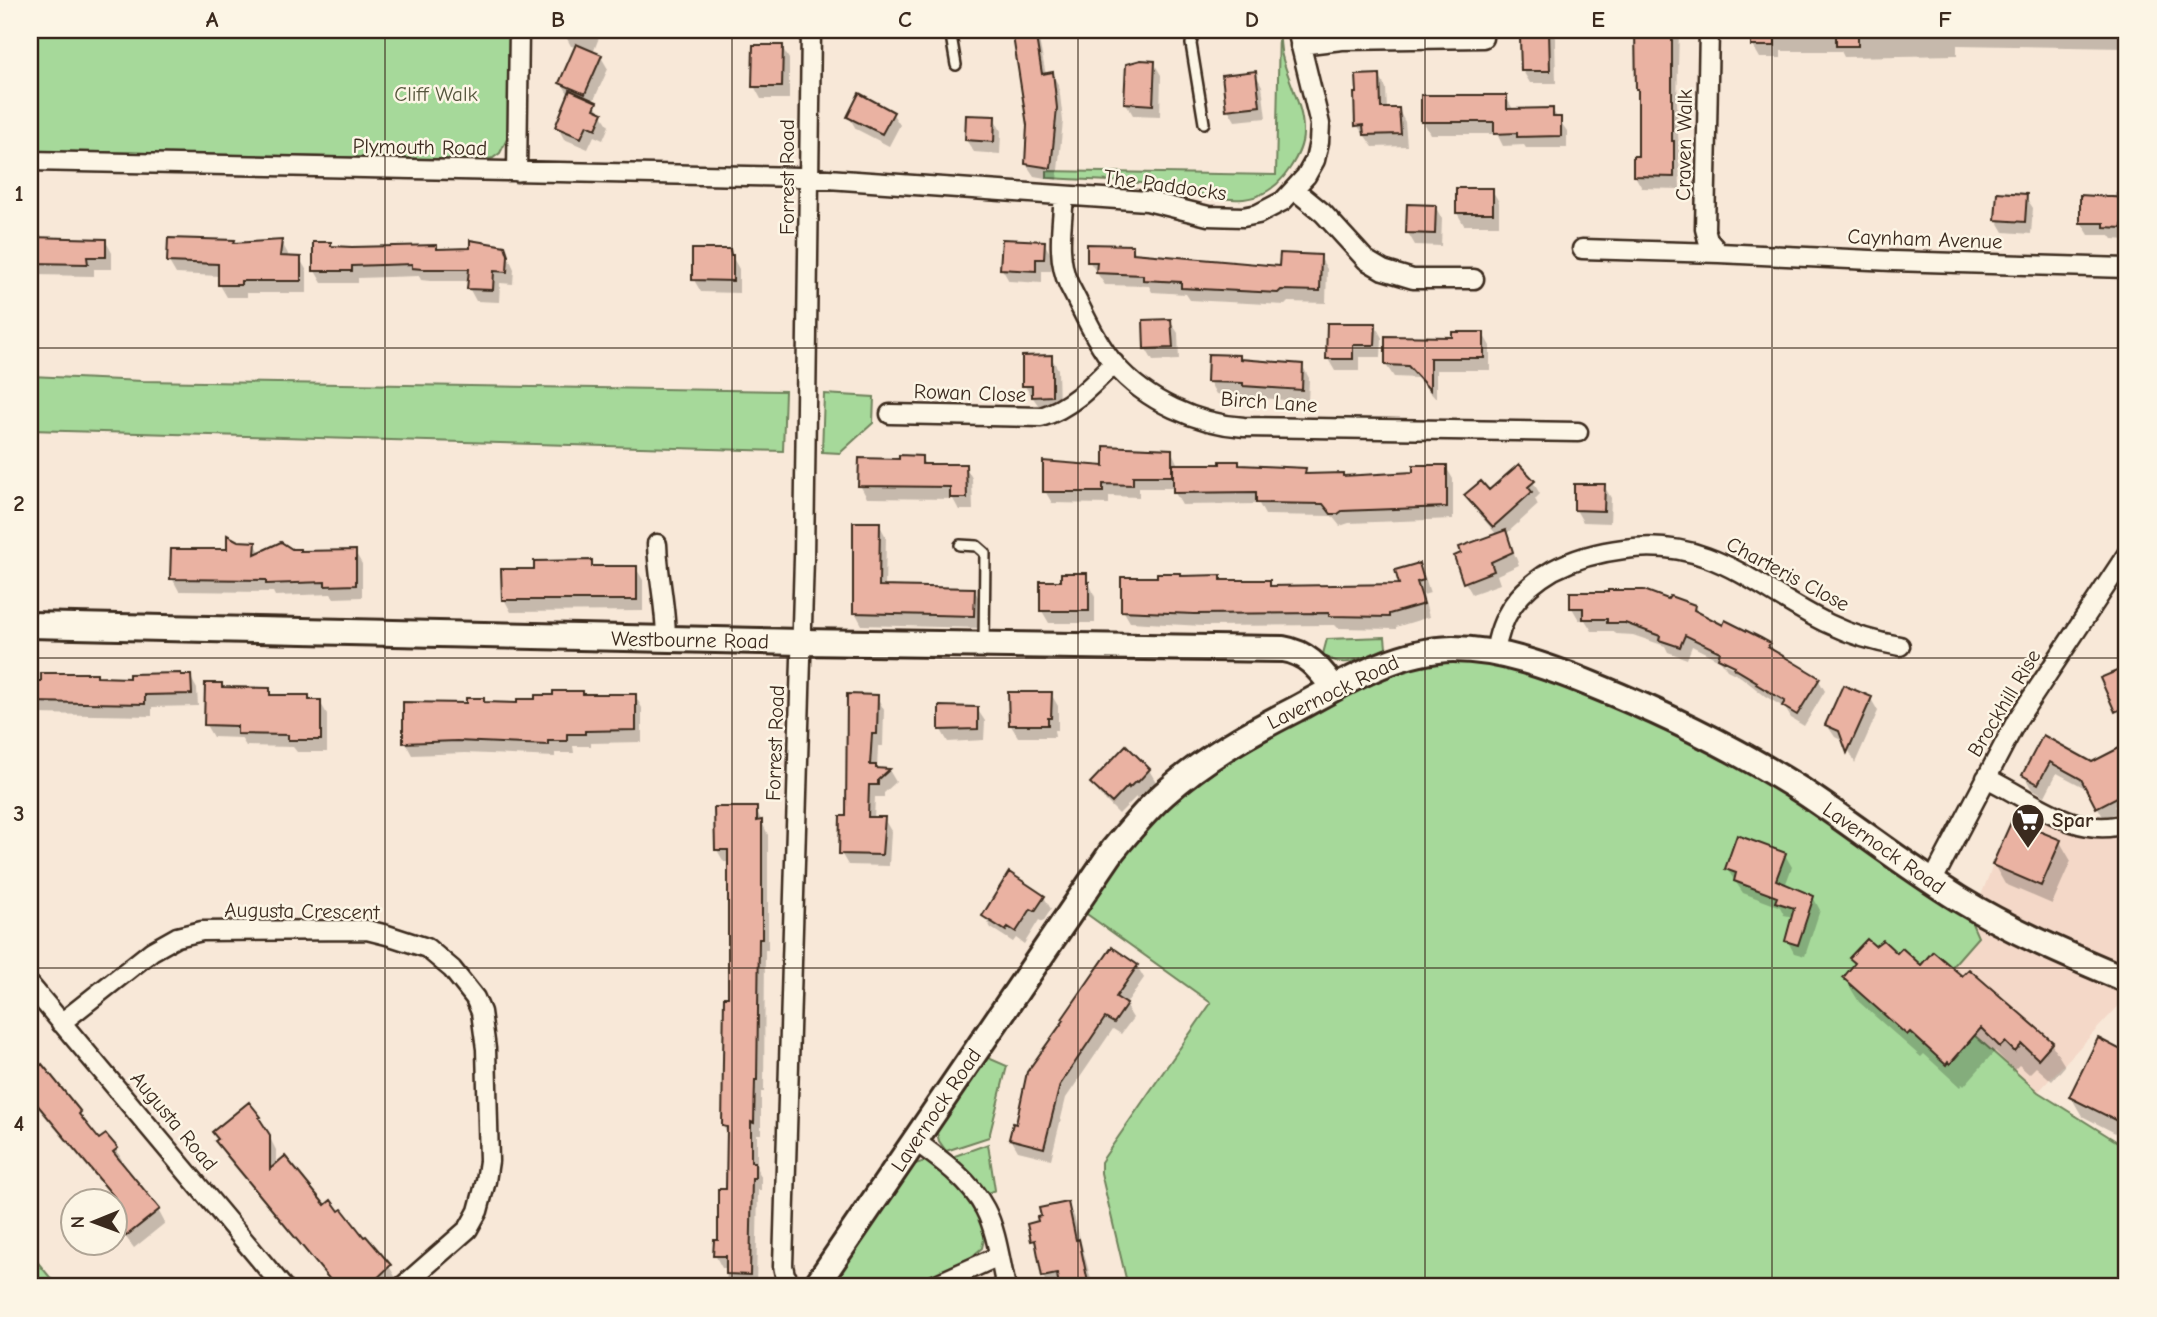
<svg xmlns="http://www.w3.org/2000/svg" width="2157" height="1317" viewBox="0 0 2157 1317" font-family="'Comic Neue',sans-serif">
  <rect width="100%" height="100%" fill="#f8e8d8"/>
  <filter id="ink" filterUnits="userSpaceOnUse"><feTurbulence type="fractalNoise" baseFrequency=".0143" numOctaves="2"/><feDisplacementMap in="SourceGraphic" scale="14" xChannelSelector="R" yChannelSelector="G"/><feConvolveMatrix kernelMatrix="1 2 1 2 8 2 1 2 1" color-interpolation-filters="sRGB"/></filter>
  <g filter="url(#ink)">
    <path fill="#f4d8c8" d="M2017,804L2059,827L2086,836L2127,835V997L2038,1092L1928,994L1976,929L1971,921Z"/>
    <path fill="#a6d99a" stroke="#70825c" stroke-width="2" d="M30,30H510L509,135L500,153L493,158L482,160L30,151Z
      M1279,30C1280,38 1280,48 1282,56C1288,81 1304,107 1303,133C1303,146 1297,157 1290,168C1255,223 1203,190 1154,184C1118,181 1082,180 1047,178V171L1276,175Z
      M30,376L143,381L785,391L783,451L30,430Z
      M824,394L874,397L873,423L840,453L822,452Z
      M1385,637L1386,648C1365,656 1343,672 1323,654L1327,639Z
      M1450,661L1503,667L1544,679L1602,700L1694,742L1789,796L1971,921L1978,937L1928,994L2038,1092L2127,1148V1287H1128L1101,1173V1162L1211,1003L1084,912L1132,844L1162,812L1226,763L1285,729L1363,688L1417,666Z
      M986,1057L1007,1066L989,1137L946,1151L939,1141L936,1129Z
      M988,1144L995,1190L985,1194L952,1157Z
      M925,1161L933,1162L961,1189L975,1207L984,1224L985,1235L982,1248L968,1260L912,1287H830L912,1165Z
      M30,1253L58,1287H30Z"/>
    <path fill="#0003" fill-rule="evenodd" d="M566,30H602L593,53L601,57L608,69L593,102L609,126L603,140L594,136L588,149L564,139L557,126L569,95L561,82L577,47L571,46L564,33Z
      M1011,30H1037L1046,75L1052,74L1059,86L1063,121L1057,180L1034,176L1026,164L1028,125L1017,48Z
      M1524,30H1551L1555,38L1556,83H1530L1523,71Z
      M1637,30H1679L1677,103L1680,189L1642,188L1635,176L1640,158Z
      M1753,30H2127V48L1957,45V55L1844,57L1841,51H1781V58H1760L1753,46Z
      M782,47L789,59V99H761L754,86Z
      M1154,63L1161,75L1160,116L1133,115L1126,103Z
      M1255,73L1262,86L1266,118L1235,121L1228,109Z
      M1379,76L1386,88L1387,110L1398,109L1405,122L1407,146L1373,147L1357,125Z
      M1506,97L1514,111L1552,110L1567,131V148H1526L1524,145L1503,146L1497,134H1430L1423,121Z
      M892,113L900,125L889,146L856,129L849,117Z
      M994,118L1001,131L1000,154L974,152L966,140Z
      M1492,190L1499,202V225H1464L1457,213Z
      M2115,193H2127V240L2113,239L2110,235H2089L2081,222L2115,198Z
      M2025,196L2033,208L2031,234L2004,232L1997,220Z
      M1435,206L1442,219L1441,246L1415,245L1408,233Z
      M30,239L105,240L112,253V269H94V276L35,275L30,269Z
      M281,241L288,254L287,258L300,259L307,271V293H247V297H227L220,285V276L176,274L169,262L234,242L236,244Z
      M1044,243L1051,255V271H1042V283L1009,281L1002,269Z
      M504,247L514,269L513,284L500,283L499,302L476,301L469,288L470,281H430L421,280L419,276L358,278V283H322L315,271L332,248L438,250Z
      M1132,247L1137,255L1281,268L1320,257L1327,269L1326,303L1288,302L1285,305L1190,300L1186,294L1152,292L1149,286L1105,285L1089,261Z
      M729,251L739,269V293L701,292L694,280Z
      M1170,321L1178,333L1179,360L1153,361L1146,349Z
      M1375,325L1382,338L1381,357H1359V371H1335L1328,359Z
      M1483,334L1490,346V370H1436V399L1417,378L1394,377L1386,365L1453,339Z
      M1051,357L1058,369L1059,408L1041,409L1024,385Z
      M1239,357L1241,360L1302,365L1309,378L1308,402L1216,394L1209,381Z
      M1171,450L1178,465L1222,466L1238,463L1241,467L1305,470L1308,476L1343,477L1414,474L1446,467L1453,479V519L1349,523L1340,526L1332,516L1265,515L1259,504L1182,505L1175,493V488H1139V497L1109,496V504L1052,503L1045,491L1106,468Z
      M921,457L926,466H965L972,478L973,510H959L953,499L867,498L860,485L901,461Z
      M1533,482L1540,494L1535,499L1538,505L1506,534L1519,565L1497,575L1500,584L1472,594L1465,582L1497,535L1474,508L1467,495Z
      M1604,486L1611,498L1610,523L1583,522L1576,510Z
      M879,524L886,537L885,588L974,590L981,602L980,628L862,625L855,612Z
      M237,542L255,544L261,553L355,552L362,564V597L334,598L331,594L275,596L273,592L179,591L172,578L229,550Z
      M591,562L594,568H636L643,580V611L511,612L504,599L536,570Z
      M1418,565L1425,577L1430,593L1423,595L1429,617L1396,627V629L1338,628L1335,625L1202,626L1130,622L1123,610L1159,578L1180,575L1182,578L1220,577L1223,582L1269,581L1273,588L1401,586Z
      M1086,575L1095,597V623H1049L1042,611L1063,583Z
      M1669,601L1694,606L1699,614L1723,627L1769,645L1773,652L1818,679L1825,691L1804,726L1791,718L1785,708L1765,696L1741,677L1727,670L1721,661L1692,646L1687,659L1668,652L1665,646L1633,635L1616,634L1614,631H1592L1585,620H1579L1572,608ZM1724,659L1743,668L1742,672L1724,663Z
      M2127,665V722L2124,723L2102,679L2125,669Z
      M96,674L98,679L190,676L197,689L198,706L152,707V716L36,714L30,703V683H43Z
      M221,685L224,689L269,690L273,697H308L311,702H320L327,714V752H297L293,747L246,746L241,738L213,737L206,725Z
      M1051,694L1058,706V730H1054L1055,737H1018L1010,724Z
      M635,695L642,708V742L591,743V746H573L574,753H555V757L465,753L412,755L405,742L485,704L519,705L583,696Z
      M877,697L884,710L883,746H878L877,770H889L896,782L884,793V797H875L874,819H884L891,831L889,866L848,865L841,853L847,818Z
      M1871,699L1878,711L1855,763L1845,742L1835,737L1827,725Z
      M977,709L985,721L984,740L948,742L941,730Z
      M2044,737L2092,764L2127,746V800L2115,806L2118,812L2104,819L2089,790L2057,773L2045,796L2031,788L2024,775Z
      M1149,770L1156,782L1145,793L1144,792L1137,799L1136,797L1119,814L1100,795L1092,783Z
      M756,809L768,835V950H765L764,1092H761V1134H757V1169L761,1176V1190H758L756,1287H725L728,1268H722L715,1255L720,1242L728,1191V1135L723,1126L730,999V862H724L717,850Z
      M2060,842L2071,861L2052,904L2005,884L1994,865Z
      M1785,855L1792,867L1785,886L1813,897L1820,910L1805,956L1794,953L1787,940L1793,917L1784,915L1780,907L1743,893L1727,869Z
      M1044,897L1051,909L1043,922L1039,920L1024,944L1016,938L1013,942L991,928L984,916Z
      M2127,911V936L2120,925Z
      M1875,948L1921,968L1962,979L2051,1043L2065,1066L2052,1081L2036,1067L2029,1074L2019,1065L2014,1070L1995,1051L1964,1086L1962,1084L1960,1087L1924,1054L1921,1057L1859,1002L1845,979L1855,965L1851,958Z
      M1137,966L1144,978L1125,1005L1133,1018L1121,1034L1113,1029L1066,1098L1051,1159L1018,1151L1011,1139L1018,1126Z
      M2099,1041L2127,1055V1139L2082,1116L2071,1097Z
      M30,1053L80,1113L99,1142L116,1149L123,1162L120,1164L158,1210L165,1223L134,1248L125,1236L120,1241L116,1236V1208L119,1205L39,1109L31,1116L30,1114Z
      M260,1118L276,1150V1166L389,1266L396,1278L386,1287H335L224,1154L217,1141Z
      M1067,1204L1074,1216L1093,1287H1046L1039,1251L1033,1240L1040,1223Z"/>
    <path fill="#eab2a2" stroke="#3b2a1e" stroke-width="2" d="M1012,30H1031L1032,38L1036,37L1042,74L1053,72L1057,108L1051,168L1025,164L1027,125Z
      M1522,30H1549L1550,71H1521L1520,37H1523Z
      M1635,30H1672V141H1674V177L1633,176V156H1638V89H1636Z
      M1751,30H1775V46H1751Z
      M1836,30H1858V46H1836Z
      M576,44L602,55L585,94L559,83Z
      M753,45H783L782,87H752Z
      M1141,60L1155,61L1153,105L1124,103L1126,64Z
      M1256,71L1260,106L1226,110L1222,75Z
      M1380,74L1381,108H1399L1401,134L1364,135L1363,125L1355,126L1354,93H1357L1356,75Z
      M570,90L597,102L594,109L603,113L596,129L587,125L581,138L555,127Z
      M859,93L894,112L882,134L847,117Z
      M1421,95H1507V109L1553,108V117H1561V136L1517,137V133L1494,134V122H1421Z
      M966,115L995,116L994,142L965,140Z
      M1456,188H1493V213H1456Z
      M1997,192L2027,194L2025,222L1995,220Z
      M2080,195L2127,198V225H2122V228L2104,227V223H2080Z
      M1407,204L1436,205L1435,234L1406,233Z
      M30,237L106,239V257H87L88,264L30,263Z
      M168,238L235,240L234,243L282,240L280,256L301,257V281H241V285H218V264L167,262Z
      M1002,239L1045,241L1044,259H1036V271L1000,269Z
      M470,240L505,246L508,255L507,272L494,271L493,290L467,289L469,269H422L412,268V264L352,266V271H313V242H331V246L352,247L437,245V249L470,248Z
      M1087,244L1133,245V253L1279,266L1280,253L1321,255L1320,291L1281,290L1278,293L1181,288V282L1143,280V275L1096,273L1097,262H1087Z
      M692,249H730L731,255H733V281L692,280Z
      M1171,319L1173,348L1144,349L1143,320Z
      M1327,323H1376L1375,345H1353V359H1326Z
      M1452,332H1484V358H1430V390L1408,366L1385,365V336L1452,337Z
      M1208,354L1240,355V359L1303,364L1302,390L1243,386V383L1207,382Z
      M1052,355V396L1032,397V386H1022V356Z
      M1104,446L1172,449V476H1133V485L1103,484V492H1043V461L1104,466Z
      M899,455L922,456V464H966L967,498H950V487L858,486L859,458L899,459Z
      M1220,461H1239V465L1306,468L1305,474L1343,473V476L1413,472V465H1447V507L1342,511L1338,514H1331L1323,504L1256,503V492L1173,493V464H1220Z
      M1519,464L1535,481L1528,487L1532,492L1493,527L1464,495L1481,481L1489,490Z
      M1574,484H1605L1604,511L1574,510Z
      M853,522H880L879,586L975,588L974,616L853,613Z
      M1506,530L1513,552L1491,562L1494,571L1463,583L1454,556L1461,553L1459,547Z
      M227,535L238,541L256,542L255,554L281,542L292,549H300V551L356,550V585L325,586V582L266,584V580L170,579L171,549H227Z
      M592,560V566H637V600H502L501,569H534V561Z
      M1419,563L1424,580L1417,582L1424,604L1389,614V617L1329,616V613L1194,614L1121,611V577H1157V573H1181V576L1221,575V580H1270V586L1399,584L1395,570Z
      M1061,573H1087V583L1089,582V611H1040V581H1061Z
      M1608,590H1644L1668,599L1670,596L1695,605L1694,610L1723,625L1725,620L1761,638L1770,643L1768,647L1820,678L1797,715L1782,706L1785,701L1756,684L1757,682L1734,668L1735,666L1718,658L1720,652L1685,635L1680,647L1659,640L1660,636L1625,623H1607V619H1583V608H1570V592H1608Z
      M2127,669V706L2115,712L2100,678L2119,670L2120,672Z
      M41,673H97V677L129,678V674L181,673V675H191L192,694L145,695V704L30,702V681H41Z
      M205,683H222V687L270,688V695H309V700H321V740H288V735L237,734V726L204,725Z
      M1843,685L1872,697L1847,753L1839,731L1825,725Z
      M553,691H583V694H636V730L585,731V734H567V741H548V745L457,741L403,743V702L466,703V698H484V702L517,703V699H535V695H553Z
      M1008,692H1052L1051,718H1048V725H1009Z
      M847,694L878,695L877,734H872L870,765H876V768L890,769L878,780V785H869L868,817H885L882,855L839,854L840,816H846Z
      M939,706L978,707V729L939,730Z
      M2043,735L2092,762L2127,744V792L2096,808L2081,779L2050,762L2038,784L2022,775Z
      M1126,745L1150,769L1138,782L1136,781L1129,788L1128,786L1112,803L1090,783Z
      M714,807H757V821L762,820V939H759L757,1080H755L754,1123L751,1122V1162H755V1178H752L750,1275L726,1274V1256H713L714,1240H718V1189H726L727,1127L722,1126L724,997H728V850H715Z
      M2012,820L2061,840L2041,886L1992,865Z
      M1737,835L1786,853L1776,880L1814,896L1798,945L1785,941L1794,908L1775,902L1777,897L1734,881L1736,873L1725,869Z
      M1009,872L1045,896L1035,911L1031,909L1016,932L1008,927L1006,931L982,916Z
      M1867,939L1875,946L1883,940L1897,953L1902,948L1921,965L1933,951L1962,976L1969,969L2053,1042L2038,1059L2022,1044L2015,1052L2005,1042L2000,1047L1981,1028L1950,1064L1948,1062L1946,1065L1910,1032L1907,1035L1843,978L1855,963L1849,958Z
      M1112,947L1138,965L1116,997L1127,1004L1114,1023L1105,1018L1060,1085L1044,1148L1009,1139L1013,1123L1016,1124L1027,1072L1064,1020L1062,1019Z
      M2098,1038L2127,1053V1126L2069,1097Z
      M42,1064L81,1112L79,1114L99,1139L106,1134L118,1148L113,1152L160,1209L126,1236L116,1223V1199L30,1096V1074Z
      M249,1102L261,1117L259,1118L270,1135V1169L285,1156L325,1205L331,1200L339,1211L342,1209L364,1237L366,1236L391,1265L368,1287H336L215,1141L218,1139L212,1132Z
      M1068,1202L1076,1240L1079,1239L1089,1287H1059L1057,1274L1042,1277L1035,1240L1031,1241L1027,1224L1038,1221L1037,1217L1041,1216L1039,1208Z"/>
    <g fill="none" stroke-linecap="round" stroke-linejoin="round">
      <defs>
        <path id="lane" d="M950,30L956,65
          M1194,30L1191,44L1204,123
          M960,545L977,546L985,553L984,644"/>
        <path id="street" d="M1709,30L1705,229L1708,240L1719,253L1892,261L2127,268
          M1300,45L1342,40L1483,38
          M30,161L799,177L1147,201L1208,216L1243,217L1258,214L1283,201L1306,176L1315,160L1319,142L1320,124L1297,30
          M517,172L519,30
          M1295,190L1323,213L1366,260L1383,270L1413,279H1474
          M1064,196C1062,225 1056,258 1069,285C1083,311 1096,343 1115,365C1146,401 1197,424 1244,427L1578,432
          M1582,249L1719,253
          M890,414L1041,417C1071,408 1092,385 1114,363
          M657,544C658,577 666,606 666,640
          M1495,654C1500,615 1519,590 1553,570C1576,558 1599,552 1624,549C1714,537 1756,589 1829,624C1852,635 1875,642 1900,646
          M1986,778C2030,798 2077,841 2127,823
          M1932,882L2017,720L2127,554
          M30,985L283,1287
          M61,1023L152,951L177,937L202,931L367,930L387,935L427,948L452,969L475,998L481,1012L486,1049L489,1161L486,1181L478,1211L468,1229L402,1287
          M915,1141C941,1160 970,1180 985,1209C997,1232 1000,1262 1006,1287
          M793,1287L785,1275L783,1266L804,558L811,30
          M930,1287L999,1256"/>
        <path id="secondary" d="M30,625L801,642L1283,649C1308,653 1319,669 1334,688
          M815,1287L1113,850C1129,831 1145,811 1164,794C1204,758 1249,733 1296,709C1344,683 1396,650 1453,649C1500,649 1549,667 1593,685C1665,714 1735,748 1801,790C1854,825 1905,866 1959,899C2013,932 2070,956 2127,980"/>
      </defs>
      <use href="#lane" stroke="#3b2a1e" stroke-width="14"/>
      <use href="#street" stroke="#3b2a1e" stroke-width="23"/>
      <use href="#secondary" stroke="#3b2a1e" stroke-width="30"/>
      <use href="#lane" stroke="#fcf5e5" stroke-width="9"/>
      <use href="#street" stroke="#fcf5e5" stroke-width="18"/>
      <use href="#secondary" stroke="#fcf5e5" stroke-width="24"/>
    </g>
  </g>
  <path fill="none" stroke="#3b2a1e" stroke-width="2" stroke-opacity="0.55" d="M385,30V1287M732,30V1287M1078,30V1287M1425,30V1287M1772,30V1287M30,348H2127M30,658H2127M30,968H2127"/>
  <defs>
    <symbol id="supermarket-pin" viewBox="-11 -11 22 30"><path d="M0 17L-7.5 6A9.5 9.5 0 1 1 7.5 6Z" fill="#3b2a1e" stroke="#fcf5e5"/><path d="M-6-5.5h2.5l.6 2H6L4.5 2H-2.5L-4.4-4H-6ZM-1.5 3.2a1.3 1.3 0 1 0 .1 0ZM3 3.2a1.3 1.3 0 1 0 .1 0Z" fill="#fff"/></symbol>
  </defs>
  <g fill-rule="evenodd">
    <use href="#supermarket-pin" x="2009" y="801" width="38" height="52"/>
  </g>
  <g text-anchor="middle" stroke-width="5" stroke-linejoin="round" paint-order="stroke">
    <g font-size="21" fill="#56563d" stroke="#fcf5e5">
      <text x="436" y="101">Cliff Walk</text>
    </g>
    <g font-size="21" fill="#3b2a1e" stroke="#fcf5e5">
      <text transform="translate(1684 145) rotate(-89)" y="7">Craven Walk</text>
      <text transform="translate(420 147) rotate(1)" y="7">Plymouth Road</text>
      <text transform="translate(787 177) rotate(-90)" y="7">Forrest Road</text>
      <text transform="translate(1165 185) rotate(8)" y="7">The Paddocks</text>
      <text transform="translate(1925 239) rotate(2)" y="7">Caynham Avenue</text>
      <text transform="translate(970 393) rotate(2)" y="7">Rowan Close</text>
      <text transform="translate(1269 402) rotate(4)" y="7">Birch Lane</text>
      <text transform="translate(1788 574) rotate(28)" y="7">Charteris Close</text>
      <text transform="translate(690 640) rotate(1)" y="7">Westbourne Road</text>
      <text transform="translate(1333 692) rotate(-26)" y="7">Lavernock Road</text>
      <text transform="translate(2004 703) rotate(-59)" y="7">Brockhill Rise</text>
      <text transform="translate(775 743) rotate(-88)" y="7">Forrest Road</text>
      <text transform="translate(1884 848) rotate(35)" y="7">Lavernock Road</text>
      <text transform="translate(302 911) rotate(1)" y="7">Augusta Crescent</text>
      <text transform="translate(936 1110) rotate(-56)" y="7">Lavernock Road</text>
      <text transform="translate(174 1121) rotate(50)" y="7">Augusta Road</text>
    </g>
    <g font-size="21" font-weight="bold" fill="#3b2a1e" stroke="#fcf5e5" text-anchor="start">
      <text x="2052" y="827">Spar</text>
    </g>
  </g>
  <rect width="2157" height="1317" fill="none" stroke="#fcf5e5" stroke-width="77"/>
  <g transform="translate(94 1222) rotate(269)"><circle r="33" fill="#fcf5e5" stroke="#afa495" stroke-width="2"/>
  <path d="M0-5L12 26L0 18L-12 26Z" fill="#3b2a1e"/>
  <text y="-10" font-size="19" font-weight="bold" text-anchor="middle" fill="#3b2a1e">N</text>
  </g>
  <rect x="38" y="38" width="2080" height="1240" fill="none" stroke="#3b2a1e" stroke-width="2.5"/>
  <g font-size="23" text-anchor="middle" font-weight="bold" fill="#3b2a1e">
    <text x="212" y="27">A</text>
    <text x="558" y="27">B</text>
    <text x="905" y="27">C</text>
    <text x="1252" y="27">D</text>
    <text x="1598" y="27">E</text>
    <text x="1945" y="27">F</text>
    <text x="19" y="201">1</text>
    <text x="19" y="511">2</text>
    <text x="19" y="821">3</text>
    <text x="19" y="1131">4</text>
  </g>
</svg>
